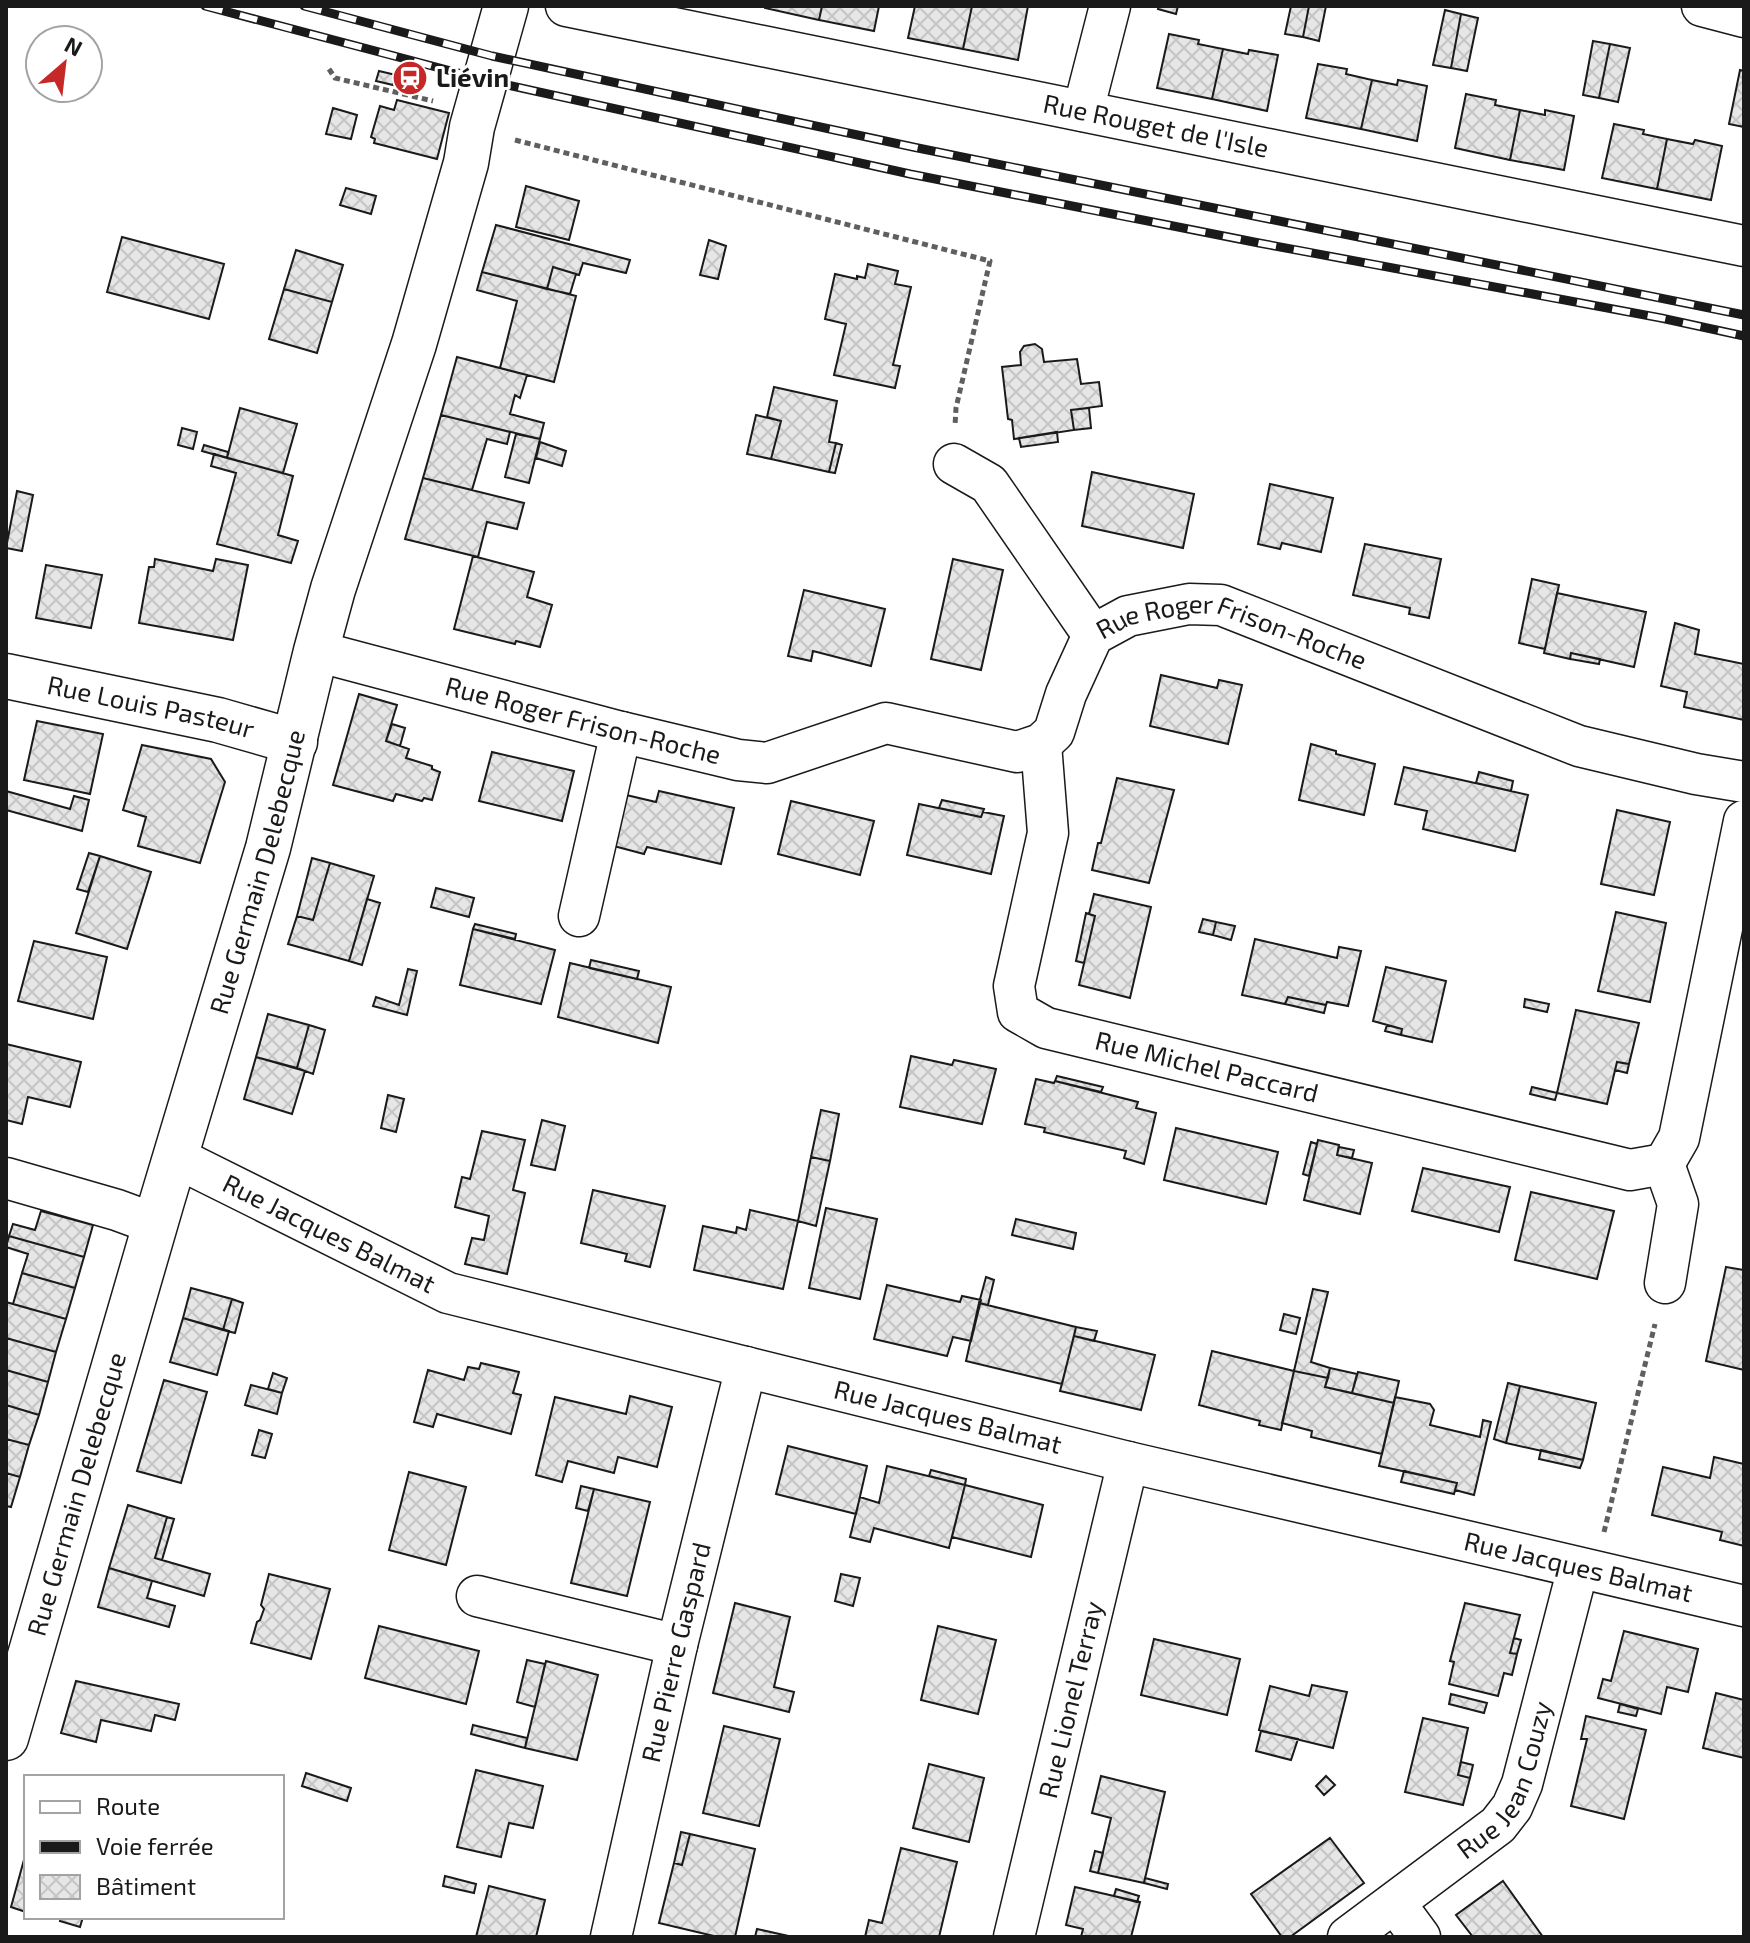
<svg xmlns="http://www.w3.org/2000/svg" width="1750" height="1943" viewBox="0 0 1750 1943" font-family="'Exo 2',sans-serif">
  <defs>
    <pattern id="building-cross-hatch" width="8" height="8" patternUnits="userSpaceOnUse" patternTransform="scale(2)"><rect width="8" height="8" fill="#e6e6e6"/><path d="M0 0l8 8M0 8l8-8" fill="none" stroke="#c5c5c5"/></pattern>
  </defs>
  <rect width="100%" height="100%" fill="#fff"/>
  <path fill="url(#building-cross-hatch)" stroke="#1a1a1a" stroke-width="2" d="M765,6H822L819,20L765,8Z
    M822,6H879L874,31L819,20Z
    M915,6H972L963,49L908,38Z
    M972,6H1028L1018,60L963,49Z
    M1159,6H1178L1176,14L1158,9Z
    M1291,6H1309L1303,37L1285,34Z
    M1309,6H1326L1319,41L1303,37Z
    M1445,10L1461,14L1451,68L1433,65Z
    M1461,14L1478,18L1467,71L1451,68Z
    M1169,34L1199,40L1198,44L1223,49L1212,99L1157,88Z
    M1593,41L1610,44L1599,98L1583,95Z
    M1610,44L1630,48L1618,102L1599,98Z
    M1223,49L1248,54L1249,50L1278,55L1267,111L1212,99Z
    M1318,64L1347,69L1346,74L1372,80L1361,129L1306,118Z
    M1740,70L1744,71V127L1729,124Z
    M379,71L396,75L393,85L376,81Z
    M1372,80L1397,85L1398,80L1427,86L1417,141L1361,129Z
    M1466,94L1496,100L1495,105L1520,110L1510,160L1455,148Z
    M397,100L449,113L437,159L374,143L375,139L371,137L380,106L394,110Z
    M333,108L357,115L351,139L326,134Z
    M1520,110L1545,115V110L1574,116L1564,170L1510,160Z
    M1614,124L1644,130L1643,134L1667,139L1657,189L1602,178Z
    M1667,139L1693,144L1695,140L1722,146L1711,200L1657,189Z
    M526,186L579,201L569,240L516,227Z
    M346,188L376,196L371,214L340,205Z
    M496,225L630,260L626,273L583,263L579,275L553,267L547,289L482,272Z
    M122,237L224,264L209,319L107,292Z
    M709,240L726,246L718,279L700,275Z
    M296,250L343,265L332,302L284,289Z
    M868,264L898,271L895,284L911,287L893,365L900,366L895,388L834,375L846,324L825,319L835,274L857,279V276L865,278Z
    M553,267L576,274L570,294L547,289Z
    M482,272L576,296L554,382L500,368L517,301L477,290Z
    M284,289L332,302L317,353L269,339Z
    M1035,344L1042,349L1044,362L1077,359L1081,384L1099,382L1102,406L1071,410L1074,430L1014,439L1012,420L1008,419L1002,367L1021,365L1020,352L1024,346Z
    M457,357L527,375L520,398L515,395L510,414L544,423L540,439L441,415Z
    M774,387L837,401L829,442L836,443L829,472L771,459L781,421L767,417Z
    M240,408L297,424L283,473L227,458Z
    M1089,408L1091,428L1074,430L1071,410Z
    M441,415L510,432L507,444L487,439L472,490L423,478Z
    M756,415L781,421L771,459L747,454Z
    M182,428L197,432L193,449L178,445Z
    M1057,432L1058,442L1021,447L1019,438Z
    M516,434L540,439L529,483L505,477Z
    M540,442L566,451L562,466L536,458Z
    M836,443L842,445L835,473L829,472Z
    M204,445L228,452L227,458L202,451Z
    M214,454L293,476L278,535L298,541L291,563L217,544L236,473L211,466Z
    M1092,472L1194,494L1183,548L1082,526Z
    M423,478L524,503L517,529L487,522L478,557L405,539Z
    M1270,484L1333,498L1321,552L1282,543L1280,549L1258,544Z
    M17,491L33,495L22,551L6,548Z
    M1365,544L1441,559L1429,618L1409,614L1410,608L1353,595Z
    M473,556L534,572L527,597L552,605L540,647L516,641L515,644L454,629Z
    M155,559L213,571L216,559L248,565L233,640L139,623L149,567H154Z
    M953,559L1003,570L981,670L931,659Z
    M46,565L102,575L91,628L36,618Z
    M1532,579L1559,585L1545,649L1519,643Z
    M804,590L885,609L871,666L813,651L811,661L788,656Z
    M1557,593L1646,612L1634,667L1571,653L1570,659L1544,653Z
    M1675,623L1699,630L1695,654L1744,664V720L1684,707L1687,692L1661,686Z
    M1571,653L1600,659L1599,664L1570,659Z
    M1161,675L1217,688L1219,680L1242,685L1228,744L1150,726Z
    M359,694L397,705L386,741L409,749L406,758L432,766V769L440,772L432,800L424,798L422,801L396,794L393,801L333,785Z
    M37,721L103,734L90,794L24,780Z
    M392,724L405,728L400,746L386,741Z
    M1311,744L1336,751V754L1375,764L1364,815L1299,800Z
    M142,745L211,759L225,782L200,863L138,846L146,817L123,810Z
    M492,752L574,771L562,821L479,801Z
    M1404,767L1528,795L1515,851L1423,829L1427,811L1395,804Z
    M1479,772L1513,781L1511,791L1476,783Z
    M1117,778L1174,790L1149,883L1092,870L1098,843H1101Z
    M6,791L70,809L74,796L89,800L82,831L6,810Z
    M659,791L734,808L721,864L647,847L644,854L610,845L622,794L656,802Z
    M942,800L984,809L981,817L939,808Z
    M791,801L874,821L860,875L778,854Z
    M919,804L981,817L983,812L1004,816L991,874L907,855Z
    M1617,810L1670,822L1654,895L1601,884Z
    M89,853L100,856L88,892L77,889Z
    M100,856L151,872L127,949L76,933Z
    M312,858L330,863L313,920L297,916Z
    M330,863L374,876L349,961L288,944L297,916L313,920Z
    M436,888L474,898L469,917L431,907Z
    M1094,894L1151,907L1130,998L1079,985L1095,916L1089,914Z
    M367,899L380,903L362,965L349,961Z
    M1616,912L1666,923L1650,1002L1598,991Z
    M1086,913L1095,916L1084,963L1076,961Z
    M1203,919L1216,922L1213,935L1199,932Z
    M1216,922L1235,926L1231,940L1213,935Z
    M475,924L516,934L515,939L473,929Z
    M473,929L555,950L541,1004L460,985Z
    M1255,939L1337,958L1339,947L1361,951L1348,1006L1327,1002L1326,1005L1288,997L1285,1004L1242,995Z
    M34,941L107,957L93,1019L18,1001Z
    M591,960L639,971L637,979L589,968Z
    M570,963L671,987L658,1043L558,1017Z
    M1386,967L1446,981L1432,1042L1401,1035L1402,1029L1373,1021Z
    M408,969L417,971L407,1015L373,1006L376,997L399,1005Z
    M1288,997L1326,1005L1324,1013L1285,1004Z
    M1525,999L1549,1004L1547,1012L1524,1007Z
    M1576,1010L1639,1023L1629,1064L1617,1062L1607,1104L1557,1093Z
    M268,1014L309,1025L297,1068L256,1057Z
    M309,1025L325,1030L313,1074L297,1068Z
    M1387,1025L1402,1029L1401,1035L1385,1031Z
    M6,1044L81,1062L70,1107L28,1097L22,1124L6,1120Z
    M911,1056L952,1065L954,1060L996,1069L982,1124L900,1107Z
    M256,1057L305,1071L292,1114L244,1099Z
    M1617,1062L1629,1064L1627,1073L1615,1070Z
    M1057,1076L1103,1087L1101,1092L1055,1081Z
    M1036,1079L1054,1083L1055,1081L1138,1102L1136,1108L1156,1113L1144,1164L1124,1158L1126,1151L1044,1132L1045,1128L1025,1124Z
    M1532,1087L1557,1093L1555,1100L1530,1094Z
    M388,1095L404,1099L396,1132L381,1128Z
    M821,1110L839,1114L830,1161L811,1157Z
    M542,1120L565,1126L555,1170L531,1165Z
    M1176,1128L1278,1152L1266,1204L1164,1180Z
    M482,1131L525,1140L513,1190L525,1193L507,1274L465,1264L472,1238L484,1240L489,1216L455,1207L462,1177L470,1179Z
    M1318,1140L1339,1145L1337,1155L1372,1163L1360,1214L1304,1200Z
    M1311,1142L1317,1144L1309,1176L1303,1174Z
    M1339,1147L1354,1150L1352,1158L1337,1155Z
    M811,1157L830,1161L816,1226L798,1221Z
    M1423,1168L1510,1187L1499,1232L1412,1211Z
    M593,1190L665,1206L650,1267L625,1261L627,1254L581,1243Z
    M1531,1192L1614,1211L1597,1279L1515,1260Z
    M826,1208L877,1219L860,1299L809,1288Z
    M750,1210L798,1221L783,1289L694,1270L703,1226L736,1233L737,1227L746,1230Z
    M41,1211L93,1225L84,1257L9,1236L13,1224L35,1230Z
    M1016,1219L1076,1233L1073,1249L1012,1235Z
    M9,1236L84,1257L75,1288L22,1273L28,1254L6,1247Z
    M1726,1267L1744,1270V1370L1706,1361Z
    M22,1273L75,1288L66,1319L13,1304Z
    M986,1277L994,1280L988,1305L979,1303Z
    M887,1285L960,1302L962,1296L981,1300L971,1341L953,1337L947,1356L874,1339Z
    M191,1288L232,1299L223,1330L183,1318Z
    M1313,1289L1328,1292L1311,1362L1330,1368L1328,1378L1294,1371Z
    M232,1299L243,1303L235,1333L223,1330Z
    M6,1302L66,1319L56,1352L6,1338Z
    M979,1303L1076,1327L1062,1384L966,1361Z
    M1284,1314L1300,1318L1296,1334L1280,1330Z
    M183,1318L229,1331L217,1375L170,1362Z
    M1076,1327L1097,1331L1094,1341L1074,1336Z
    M1074,1336L1155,1355L1141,1410L1060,1391Z
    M6,1338L56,1352L48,1382L6,1370Z
    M1212,1351L1294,1371L1281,1430L1259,1425L1260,1421L1199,1405Z
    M481,1363L519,1372L513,1393L521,1395L511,1434L437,1414L433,1427L414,1422L428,1370L464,1380L468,1367L479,1369Z
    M1330,1368L1357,1374L1352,1393L1325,1387Z
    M6,1370L48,1382L39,1415L6,1405Z
    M1294,1371L1328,1378L1325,1387L1394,1403L1382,1454L1311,1437L1312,1431L1282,1423Z
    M1358,1372L1399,1381L1394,1403L1352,1393Z
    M273,1373L287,1378L282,1393L268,1389Z
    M164,1380L207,1392L181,1483L137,1471Z
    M1508,1383L1520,1386L1506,1443L1494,1439Z
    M251,1385L282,1393L277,1414L245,1405Z
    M1520,1386L1596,1403L1583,1460L1506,1443Z
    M630,1396L672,1407L657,1467L618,1457L614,1473L568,1461L562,1482L536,1475L555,1397L626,1414Z
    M1395,1397L1430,1404L1434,1410L1430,1425L1480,1437L1483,1420L1491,1422L1474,1495L1455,1490L1457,1483L1379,1466Z
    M6,1405L39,1415L29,1445L6,1439Z
    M259,1430L272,1434L265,1458L252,1455Z
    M6,1439L29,1445L20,1477L6,1473Z
    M788,1446L867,1466L856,1514L776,1494Z
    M1541,1450L1583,1460L1580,1468L1539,1459Z
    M1714,1457L1744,1464V1546L1720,1540L1722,1532L1652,1515L1663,1467L1710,1478Z
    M887,1466L965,1485L949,1548L874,1528L870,1542L850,1537L860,1497L879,1503Z
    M931,1470L966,1479L965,1485L929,1476Z
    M1404,1471L1457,1483L1454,1494L1401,1482Z
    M409,1472L466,1487L446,1565L389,1550Z
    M6,1473L20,1477L11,1507L6,1506Z
    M965,1485L1043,1505L1031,1557L952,1537Z
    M581,1486L594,1489L588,1511L576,1508Z
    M594,1489L650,1502L627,1596L571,1583Z
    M128,1505L167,1517L155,1558L210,1574L204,1596L109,1568Z
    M167,1517L174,1519L162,1560L155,1558Z
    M109,1568L152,1581L147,1598L175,1606L169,1627L98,1607Z
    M269,1574L330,1589L311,1659L251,1643L257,1622L260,1620L264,1609L261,1605Z
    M841,1574L860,1578L853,1606L835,1601Z
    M735,1603L790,1617L774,1687L794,1692L789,1712L713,1693Z
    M1465,1603L1520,1615L1510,1653L1517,1654L1512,1675L1504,1673L1498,1696L1449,1684L1454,1662L1450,1661Z
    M379,1626L479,1651L466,1704L365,1678Z
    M938,1626L996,1640L978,1714L921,1700Z
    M1624,1631L1698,1649L1688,1692L1667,1687L1661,1714L1598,1698L1603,1679L1611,1681Z
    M1514,1638L1521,1640L1517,1654L1510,1653Z
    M1154,1639L1240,1659L1227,1715L1141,1695Z
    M527,1660L545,1664L535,1707L517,1702Z
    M546,1661L598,1675L577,1760L525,1748Z
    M76,1681L179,1704L175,1720L155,1715L151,1731L101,1720L96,1742L61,1733Z
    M1312,1685L1347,1692L1333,1748L1259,1730L1270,1686L1309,1696Z
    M1716,1693L1744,1700V1758L1703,1748Z
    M1451,1694L1487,1703L1484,1713L1449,1704Z
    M1620,1704L1638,1709L1636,1716L1618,1712Z
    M1586,1716L1646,1730L1624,1819L1571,1806L1587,1739H1581Z
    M1423,1718L1468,1728L1458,1775L1470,1778L1463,1805L1405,1792Z
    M473,1725L527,1738L525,1748L471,1734Z
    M724,1726L780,1739L759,1826L703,1813Z
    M1261,1731L1298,1739L1291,1760L1256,1751Z
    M1461,1762L1473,1765L1470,1778L1458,1775Z
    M929,1764L984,1778L969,1842L913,1828Z
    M476,1770L543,1786L533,1828L509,1823L501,1857L457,1847Z
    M306,1773L351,1788L347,1801L302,1786Z
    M1101,1776L1165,1792L1144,1883L1098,1873L1111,1818L1092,1813Z
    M1326,1776L1335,1785L1324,1795L1316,1786Z
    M681,1832L690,1834L682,1865L674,1863Z
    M690,1834L755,1849L735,1937H718L659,1923L674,1863L682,1865Z
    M1330,1838L1364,1883L1290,1937H1282L1251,1894Z
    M901,1848L957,1862L939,1937H865L869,1920L882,1923Z
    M1095,1851L1103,1853L1098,1873L1090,1871Z
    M25,1856H26V1912L11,1907Z
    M445,1876L476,1884L474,1893L443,1886Z
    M1145,1878L1168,1884L1167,1889L1144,1883Z
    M1503,1881L1543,1937H1473L1456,1915Z
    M489,1886L545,1900L536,1937H476Z
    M1075,1887L1140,1902L1131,1937H1081L1083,1929L1066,1925Z
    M1116,1889L1139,1896L1137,1902L1114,1896Z
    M61,1917H83L80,1927L60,1921Z
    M757,1929L793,1937H755Z"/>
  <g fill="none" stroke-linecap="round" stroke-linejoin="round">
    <defs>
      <g id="minor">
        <path id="s1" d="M566,6L1744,246"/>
        <path d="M1702,6L1744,17"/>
        <path d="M1083,111L1110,6"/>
        <path d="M954,464L989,484L1093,635"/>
        <path id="s2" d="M316,651L621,732L738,760L767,763L886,723L1017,752L1041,744L1054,732L1066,694L1093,635L1128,616L1189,604L1221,605L1579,746L1696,774L1744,782"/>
        <path id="s3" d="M1041,744L1048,833L1014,986L1018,1012L1046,1028L1630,1170L1664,1164L1679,1138L1744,821"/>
        <path d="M579,916L621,732"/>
        <path id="s4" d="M175,1157L448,1293L1128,1462L1744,1606"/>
        <path d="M1664,1164L1678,1204L1665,1283"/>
        <path d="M6,1178L117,1210L155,1224"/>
        <path d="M477,1596L677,1645"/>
        <path d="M1395,1903L1420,1937"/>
        <path id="s5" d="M611,1937L677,1645L746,1367"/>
        <path id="s6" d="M1014,1937L1128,1462"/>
        <path id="s7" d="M1348,1937L1498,1825L1512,1807L1522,1784L1578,1568"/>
      </g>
      <g id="tertiary">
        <path id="s8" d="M6,676L218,720L295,742"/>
        <path id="s9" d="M6,1738L162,1201L268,848L316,651L333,589L414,344L466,163L472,127L506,6"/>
      </g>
    </defs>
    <use href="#minor" stroke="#1a1a1a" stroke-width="43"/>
    <use href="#tertiary" stroke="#1a1a1a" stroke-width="47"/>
    <path stroke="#5f5f5f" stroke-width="5" stroke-dasharray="6 4" stroke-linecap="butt" d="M329,69L335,78L433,101
      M515,140L990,261L956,408L955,426
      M1604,1532L1655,1324"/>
    <use href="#minor" stroke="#fff" stroke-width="40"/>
    <use href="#tertiary" stroke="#fff" stroke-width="44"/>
    <defs>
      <path id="rail" d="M205,6L485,80L910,174L1259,243L1661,318L1744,336
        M304,6L492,56L913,147L1744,315"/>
    </defs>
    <use href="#rail" stroke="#1a1a1a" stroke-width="9"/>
    <use href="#rail" stroke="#fff" stroke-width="6" stroke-dasharray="18" stroke-linecap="butt"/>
  </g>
  <defs>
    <symbol id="station-disc" viewBox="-11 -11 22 22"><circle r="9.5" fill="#c62828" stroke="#fff"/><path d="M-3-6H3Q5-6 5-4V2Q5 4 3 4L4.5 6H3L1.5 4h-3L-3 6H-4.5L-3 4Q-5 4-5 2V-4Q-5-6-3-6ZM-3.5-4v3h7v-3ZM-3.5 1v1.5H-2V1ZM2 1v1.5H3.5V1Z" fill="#fff"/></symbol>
  </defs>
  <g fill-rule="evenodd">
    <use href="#station-disc" x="390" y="58" width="40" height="40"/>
  </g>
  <g text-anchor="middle" stroke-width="6" stroke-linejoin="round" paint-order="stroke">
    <g font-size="26" font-weight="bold" fill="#1a1a1a" stroke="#fff" text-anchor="start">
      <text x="436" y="87">Liévin</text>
    </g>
    <g font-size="26" fill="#1a1a1a" stroke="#fff">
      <text dy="9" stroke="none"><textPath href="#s1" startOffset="602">Rue Rouget de l'Isle</textPath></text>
      <text dy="9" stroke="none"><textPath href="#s2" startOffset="1020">Rue Roger Frison-Roche</textPath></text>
      <text dy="9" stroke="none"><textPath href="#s8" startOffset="148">Rue Louis Pasteur</textPath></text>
      <text dy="9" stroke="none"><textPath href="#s2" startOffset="276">Rue Roger Frison-Roche</textPath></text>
      <text dy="9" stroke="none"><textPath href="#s9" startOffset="902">Rue Germain Delebecque</textPath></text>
      <text dy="9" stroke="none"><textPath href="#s3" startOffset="470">Rue Michel Paccard</textPath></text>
      <text dy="9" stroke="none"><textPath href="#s4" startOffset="172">Rue Jacques Balmat</textPath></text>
      <text dy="9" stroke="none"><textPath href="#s4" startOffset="820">Rue Jacques Balmat</textPath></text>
      <text dy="9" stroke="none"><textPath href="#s9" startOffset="254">Rue Germain Delebecque</textPath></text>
      <text dy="9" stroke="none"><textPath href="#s4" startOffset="1468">Rue Jacques Balmat</textPath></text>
      <text dy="9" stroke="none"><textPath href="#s5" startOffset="292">Rue Pierre Gaspard</textPath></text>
      <text dy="9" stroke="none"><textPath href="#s6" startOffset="244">Rue Lionel Terray</textPath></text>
      <text dy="9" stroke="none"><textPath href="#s7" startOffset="230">Rue Jean Couzy</textPath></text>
    </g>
  </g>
  <rect width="1750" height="1943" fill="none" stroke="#1a1a1a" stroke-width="16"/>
  <rect x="24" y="1775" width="260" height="144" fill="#ffffff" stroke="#a3a3a3" stroke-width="2"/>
  <rect x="40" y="1801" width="40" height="12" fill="#ffffff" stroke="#a3a3a3" stroke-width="2"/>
  <text x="96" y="1815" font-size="24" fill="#1a1a1a">Route</text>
  <rect x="40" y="1841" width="40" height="12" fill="#1a1a1a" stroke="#a3a3a3" stroke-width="2"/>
  <text x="96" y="1855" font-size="24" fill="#1a1a1a">Voie ferrée</text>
  <rect x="40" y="1875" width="40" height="24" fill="url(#building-cross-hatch)" stroke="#a3a3a3" stroke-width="2"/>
  <text x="96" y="1895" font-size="24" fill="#1a1a1a">Bâtiment</text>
  <g transform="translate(64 64) rotate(28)"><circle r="38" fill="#ffffff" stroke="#a3a3a3" stroke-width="2"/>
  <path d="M0-6L14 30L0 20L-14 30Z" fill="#c62828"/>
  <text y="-12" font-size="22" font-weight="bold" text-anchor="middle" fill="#1a1a1a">N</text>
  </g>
</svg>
